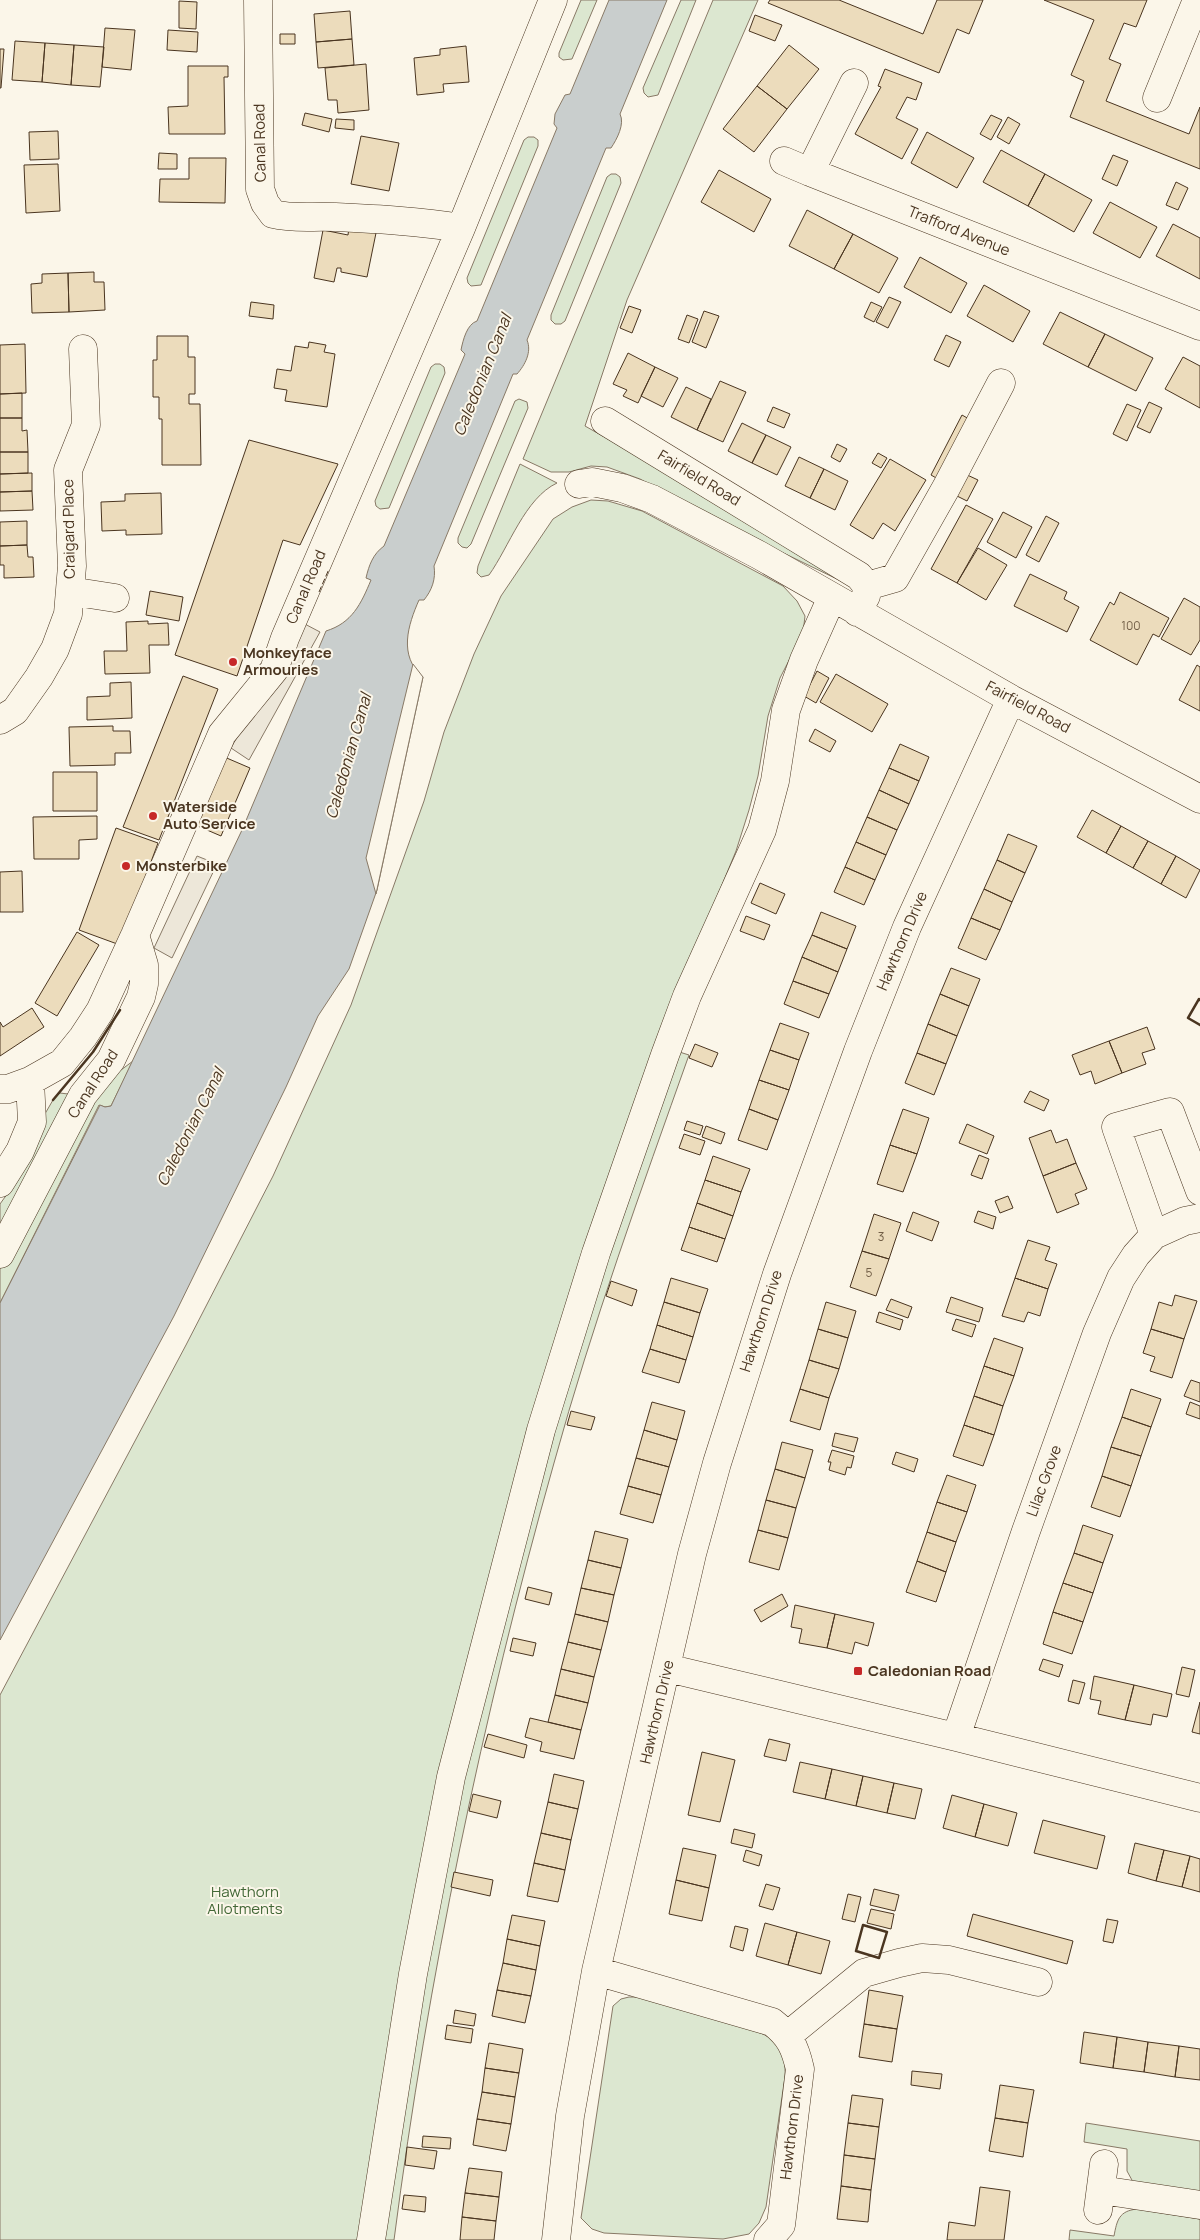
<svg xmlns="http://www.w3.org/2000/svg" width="1200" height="2240" viewBox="0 0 1200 2240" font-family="Manrope,sans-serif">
  <rect width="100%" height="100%" fill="#fbf6e9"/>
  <path fill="#dce7d0" stroke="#887966" d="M581,0H597L572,59L563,60L559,57V53Z
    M681,0H696L658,95L648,97L644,93L643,88Z
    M713,0H758L627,300L585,426L769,530L841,581L765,544L640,479L607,467L591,466L569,472H551L523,459Z
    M528,137H534L538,140V146L481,285L471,286L468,283L467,278L524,140Z
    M611,174H616L620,177L621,183L565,321L561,324H555L551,320V315L607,177Z
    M435,364H440L444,367L445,373L389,508L380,509L376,506L375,501L431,367Z
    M519,399L527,402L528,408L471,544L467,548L462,547L458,543V538L515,401Z
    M520,464L557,483C525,498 509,547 489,575L481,577L477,573L478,566Z
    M591,500L608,501L642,511L783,586L797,601L805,616L803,633L780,678L768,716L758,776L749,810L736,851L688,967L660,1046L689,1055C641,1190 592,1325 554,1463C482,1718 428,1978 394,2240H0V1695L186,1345L273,1176L351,1005L424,801L444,732L474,654L501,596L553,519L572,507Z
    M133,1061L111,1106L105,1107L99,1105L0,1303V1266L97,1088Z
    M60,1093L76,1095L0,1236V1204L10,1190L3,1186L53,1100Z
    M629,1997H641L656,2000L758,2032C779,2040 786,2053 785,2076L766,2207L759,2223L749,2234L723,2239L604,2233L592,2229L581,2218L613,2006L621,1999Z
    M1086,2123L1200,2141V2194L1133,2182L1127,2171V2149L1084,2142Z
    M1137,2209L1200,2219V2240H1069L1070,2230L1114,2236C1117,2220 1119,2211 1137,2209Z"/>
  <path fill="#ede7d9" stroke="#887966" d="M301,622L320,632L249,760L231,748Z
    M197,856L217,864L172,958L154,948Z"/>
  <path fill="#c9cecd" stroke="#887966" d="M609,0H667L620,114C625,124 617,139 611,148H606L527,340C532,352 525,365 517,374H513L434,566C436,579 432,590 424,600H419C408,625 398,656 423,677L377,890L349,969L318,1016L286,1087L174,1316L0,1640V1303L100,1105L105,1107L111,1106L242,830L326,631C352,623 361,604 371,580L366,578C369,565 373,554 384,546L465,354L461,350C463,340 467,324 477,321L557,128L554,124L555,114L565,95L570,94Z"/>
  <path fill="#fbf6e9" stroke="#887966" d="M413,664L423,677L376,894L366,858Z"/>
  <path fill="#ecdcbc" stroke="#4a3520" d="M770,0H839L923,34L937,0H983L969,34L957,29L939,73L768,3Z
    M1044,0H1147L1136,27L1124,23L1109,59L1121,64L1106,101L1189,134L1200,107V169L1070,117L1084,81L1071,75L1094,20Z
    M179,1L197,2L196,29L179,28Z
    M350,11L352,39L316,42L314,14Z
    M755,15L782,25L775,41L749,31Z
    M105,28L135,30L131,70L102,67Z
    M168,30L198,32L197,52L167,50Z
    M280,34H295V44H280Z
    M352,39L354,65L318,68L316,42Z
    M15,41L45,43L42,82L12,80Z
    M45,43L74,45L71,85L42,82Z
    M74,45L104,47L100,87L71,85Z
    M789,45L819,69L787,109L757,86Z
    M466,46L469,82L443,84L444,92L417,95L414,58L440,55V49Z
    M0,49H4L1,88H0Z
    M366,64L369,110L338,113L337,100H328L325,68Z
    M188,66H228V77H224L225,134H169L168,107L188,106Z
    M885,69L922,83L916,100L907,97L896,118L918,129L902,159L855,134L881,87L878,86Z
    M757,86L787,109L754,152L723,129Z
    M305,113L332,119L329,132L302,125Z
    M991,115L1002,120L991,140L980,134Z
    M1008,117L1020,124L1009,144L997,137Z
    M336,119L354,120V130L335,128Z
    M58,131L59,159L30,160L29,132Z
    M927,132L974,158L957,188L911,163Z
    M361,136L399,143L389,191L351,184Z
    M1001,150L1045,174L1028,206L983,182Z
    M159,153L177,154V169H158Z
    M1113,155L1128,161L1117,186L1102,179Z
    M189,158H226L225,203L159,202L160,179H189Z
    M58,164L60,211L26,213L24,165Z
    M719,170L771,199L754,232L701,202Z
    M1045,174L1092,200L1074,232L1028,206Z
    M1176,182L1188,188L1178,210L1166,205Z
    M1110,202L1157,227L1140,258L1093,233Z
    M807,210L853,234L834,269L789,246Z
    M1173,224L1200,238V279L1156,256Z
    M349,227L376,233L367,277L341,272V268H337L334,282L314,278L323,230L348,235Z
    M853,234L898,258L879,293L834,269Z
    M920,257L967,283L951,313L904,287Z
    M94,272V282H104L105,310L69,312L68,273Z
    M68,273L69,312L32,313L31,284L42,283V274Z
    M984,285L1030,311L1013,342L967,316Z
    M889,297L901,302L888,328L876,322Z
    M251,302L274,305L273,319L249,316Z
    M871,302L882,307L874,322L864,317Z
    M629,306L641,310L632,333L620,328Z
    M704,311L719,316L706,348L692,342Z
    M1060,312L1105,334L1088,367L1043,344Z
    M687,315L698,319L689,343L678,339Z
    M1105,334L1153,358L1136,391L1088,367Z
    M946,335L961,342L949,367L934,360Z
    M157,336H188V357H195V394H189V404H200L201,465H162V419H159V397H153V360H157Z
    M309,342L326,345L324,352L335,354L327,407L285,401L287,390L274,388L277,369L291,371L295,346L308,348Z
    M25,344L26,393L0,394V345Z
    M628,353L655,367L638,403L623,396L627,390L613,384Z
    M1183,357L1200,366V408L1165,389Z
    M655,367L678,378L663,407L641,396Z
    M720,381L746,392L723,442L697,430Z
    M686,387L711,399L697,430L671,417Z
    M22,393V418H0V394Z
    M1149,402L1162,408L1150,433L1137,427Z
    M1127,404L1141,410L1127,441L1113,434Z
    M773,407L790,414L784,428L767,421Z
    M962,415L976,423L945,483L931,475Z
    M0,418H22V431L27,430L28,452H0Z
    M742,423L766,435L752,463L728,451Z
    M766,435L791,447L777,475L752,463Z
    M249,440L338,464L300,545L283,540L237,676L175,655Z
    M837,444L847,449L840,462L831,457Z
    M0,452H28V473L0,474Z
    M878,453L887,458L881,468L872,463Z
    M799,457L824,469L810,498L785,486Z
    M890,459L926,480L895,531L883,523L873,539L850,525Z
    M824,469L848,481L835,510L810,498Z
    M32,473V491L0,492V474Z
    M963,473L978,480L967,501L953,494Z
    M32,491L33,510L0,511V492Z
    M161,493L162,534L126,535V530L102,531L101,502L125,501V494Z
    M966,505L993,519L957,583L931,569Z
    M1003,512L1032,527L1016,558L987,542Z
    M1046,516L1059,523L1039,562L1026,555Z
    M27,521V545L0,546V522Z
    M27,545L28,557H33L34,577L4,578V565H0V546Z
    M978,548L1007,565L986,600L957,583Z
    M1030,574L1067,592L1064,599L1079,607L1067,632L1014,606Z
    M150,591L183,597L179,621L146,615Z
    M1120,592L1169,618L1159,637L1153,634L1137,665L1090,640L1110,602L1114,605Z
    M1184,598L1200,607V640L1191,655L1161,639Z
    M148,621V624L168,623L169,645H149L150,673L105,674L104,651H127L126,622Z
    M1197,665L1200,667V711L1179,700Z
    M817,671L829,678L816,703L804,696Z
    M836,674L888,704L872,732L820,702Z
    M183,676L218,689L159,840L123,827Z
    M131,682L132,718L87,720V697L110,696V683Z
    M113,726V731H130L131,753H115V765L70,766L69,727Z
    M815,729L836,741L830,752L809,741Z
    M900,744L929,757L919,781L889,768Z
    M222,756L250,768L221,836L193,824Z
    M889,768L919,781L909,804L879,790Z
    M53,772H97V811H53Z
    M879,790L909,804L897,830L867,817Z
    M1092,810L1121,826L1106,853L1077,837Z
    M97,816V839L79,840V859H34L33,817Z
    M867,817L897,830L886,855L856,842Z
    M1121,826L1148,841L1133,868L1106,853Z
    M116,828L158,843L120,945L79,930Z
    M1008,834L1037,846L1025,873L997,860Z
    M1148,841L1176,856L1161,884L1133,868Z
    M856,842L886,855L875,880L845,867Z
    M1176,856L1200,870L1186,898L1161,884Z
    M997,860L1025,873L1012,902L984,889Z
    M845,867L875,880L864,905L834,892Z
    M22,871L23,912H0V872Z
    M760,883L785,894L776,914L751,903Z
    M984,889L1012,902L1000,930L971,918Z
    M821,912L856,926L847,949L812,935Z
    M746,916L770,925L764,940L740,931Z
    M971,918L1000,930L986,960L958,948Z
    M77,932L99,945L57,1016L35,1003Z
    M812,935L847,949L838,972L802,957Z
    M802,957L838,972L829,994L793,981Z
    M951,968L980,979L969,1006L940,994Z
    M793,981L829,994L819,1018L784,1004Z
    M940,994L969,1006L957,1036L928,1024Z
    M32,1008L44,1027L0,1056V1022L3,1027Z
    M780,1023L809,1033L799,1060L770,1050Z
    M928,1024L957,1036L946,1064L917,1053Z
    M1147,1027L1155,1049L1142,1053L1146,1064L1122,1073L1109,1041Z
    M1109,1041L1122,1073L1095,1084L1091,1071L1080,1075L1072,1055Z
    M695,1044L718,1053L712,1067L689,1058Z
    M770,1050L799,1060L789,1090L759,1080Z
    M917,1053L946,1064L934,1095L905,1083Z
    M759,1080L789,1090L778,1120L749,1109Z
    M1030,1091L1049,1100L1044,1111L1024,1102Z
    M749,1109L778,1120L767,1150L738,1140Z
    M903,1109L929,1118L917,1154L890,1145Z
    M687,1121L703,1126L700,1135L684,1130Z
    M967,1124L994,1136L987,1154L959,1143Z
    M706,1126L725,1133L721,1144L702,1137Z
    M1051,1130L1056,1143L1067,1139L1076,1163L1043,1176L1029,1138Z
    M684,1134L705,1141L700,1155L679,1148Z
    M890,1145L917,1154L903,1192L877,1184Z
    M979,1155L989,1159L982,1179L971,1175Z
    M713,1156L750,1169L741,1192L705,1180Z
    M1076,1163L1087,1189L1075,1194L1079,1204L1057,1213L1043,1176Z
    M705,1180L741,1192L733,1216L697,1203Z
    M1008,1196L1013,1208L1000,1213L995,1201Z
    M697,1203L733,1216L725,1239L689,1227Z
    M978,1211L996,1217L993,1229L974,1222Z
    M913,1212L939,1222L932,1241L906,1231Z
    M874,1214L901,1223L889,1259L862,1251Z
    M689,1227L725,1239L717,1262L681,1250Z
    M1028,1240L1050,1247L1045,1260L1057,1264L1048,1289L1015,1278Z
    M862,1251L889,1259L876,1296L850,1287Z
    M671,1278L708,1289L700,1313L664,1302Z
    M1015,1278L1048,1289L1040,1316L1028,1312L1024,1322L1002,1316Z
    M611,1281L637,1290L632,1306L606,1296Z
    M1175,1295L1197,1301L1184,1339L1151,1329L1159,1302L1172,1306Z
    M951,1297L983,1308L979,1322L946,1312Z
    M891,1299L912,1307L908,1318L886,1310Z
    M664,1302L700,1313L693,1337L657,1325Z
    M826,1302L856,1311L848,1338L818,1329Z
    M879,1312L903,1320L900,1330L876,1322Z
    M956,1319L976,1325L972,1337L952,1330Z
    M657,1325L693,1337L686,1360L650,1349Z
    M818,1329L848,1338L839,1369L809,1360Z
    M1151,1329L1184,1339L1172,1378L1150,1371L1155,1357L1143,1353Z
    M994,1338L1023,1348L1014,1376L984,1366Z
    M650,1349L686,1360L679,1383L642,1372Z
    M809,1360L839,1369L829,1398L800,1389Z
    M984,1366L1014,1376L1003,1406L974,1396Z
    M1191,1380L1200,1383V1402L1184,1396Z
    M800,1389L829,1398L820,1430L790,1421Z
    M1131,1389L1161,1399L1151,1427L1122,1417Z
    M974,1396L1003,1406L994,1435L964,1425Z
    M652,1402L685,1411L677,1440L644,1430Z
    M1190,1402L1200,1406V1419L1186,1414Z
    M571,1411L595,1417L591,1430L567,1425Z
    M1122,1417L1151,1427L1141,1456L1111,1447Z
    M964,1425L994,1435L983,1466L953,1456Z
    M644,1430L677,1440L669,1467L636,1458Z
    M835,1433L858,1438L854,1452L832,1446Z
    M782,1442L813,1450L805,1478L775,1469Z
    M1111,1447L1141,1456L1131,1486L1102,1476Z
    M832,1450L854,1456L851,1468L847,1467L845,1475L829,1470L831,1462H828Z
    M896,1452L918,1459L914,1472L892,1464Z
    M636,1458L669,1467L661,1495L628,1486Z
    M775,1469L805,1478L796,1508L766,1500Z
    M947,1475L976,1485L967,1512L937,1502Z
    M1102,1476L1131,1486L1120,1517L1091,1507Z
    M628,1486L661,1495L653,1523L620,1514Z
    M766,1500L796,1508L788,1538L758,1530Z
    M937,1502L967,1512L956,1542L927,1532Z
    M1083,1525L1113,1535L1103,1563L1074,1553Z
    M758,1530L788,1538L779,1570L749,1562Z
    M595,1531L628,1539L621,1568L588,1560Z
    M927,1532L956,1542L946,1572L917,1561Z
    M1074,1553L1103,1563L1093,1593L1063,1583Z
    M588,1560L621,1568L614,1595L581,1588Z
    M917,1561L946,1572L936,1602L906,1592Z
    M1063,1583L1093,1593L1083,1622L1053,1612Z
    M528,1587L552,1593L549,1605L525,1599Z
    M581,1588L614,1595L608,1622L575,1614Z
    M782,1594L788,1606L761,1622L754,1610Z
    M795,1605L835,1614L827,1648L799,1643L802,1629L791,1627Z
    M1053,1612L1083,1622L1072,1654L1043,1644Z
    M575,1614L608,1622L601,1650L568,1642Z
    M835,1614L874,1623L868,1646L855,1642L852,1654L827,1648Z
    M513,1638L536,1643L533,1656L510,1651Z
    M568,1642L601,1650L594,1677L561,1669Z
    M1043,1659L1063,1665L1059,1677L1039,1670Z
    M1182,1667L1195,1670L1189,1697L1176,1694Z
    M561,1669L594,1677L588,1703L555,1695Z
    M1094,1676L1134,1685L1125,1720L1098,1714L1101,1701L1090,1699Z
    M1073,1680L1085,1683L1079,1704L1068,1701Z
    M1134,1685L1172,1694L1167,1717L1153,1714L1151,1725L1125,1720Z
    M555,1695L588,1703L581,1730L548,1722Z
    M1200,1702V1734L1192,1732Z
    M530,1718L581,1730L574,1759L540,1751L542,1742L525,1737Z
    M488,1734L527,1745L524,1758L484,1747Z
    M769,1739L790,1744L786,1761L764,1756Z
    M702,1752L735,1760L720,1822L688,1815Z
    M800,1762L832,1769L825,1799L793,1792Z
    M832,1769L863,1776L856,1806L825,1799Z
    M554,1774L584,1781L578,1809L548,1802Z
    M863,1776L894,1783L887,1813L856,1806Z
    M894,1783L922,1789L915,1819L887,1813Z
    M473,1794L501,1801L497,1818L469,1811Z
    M952,1795L984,1804L975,1837L943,1828Z
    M548,1802L578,1809L571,1840L541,1833Z
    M984,1804L1017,1813L1008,1846L975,1837Z
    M1043,1820L1105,1836L1097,1869L1034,1853Z
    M734,1829L755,1834L752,1848L731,1843Z
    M541,1833L571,1840L565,1870L534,1863Z
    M1135,1843L1164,1850L1156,1881L1128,1873Z
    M683,1848L716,1855L709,1888L676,1880Z
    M746,1850L762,1855L759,1866L743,1861Z
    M1164,1850L1190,1856L1182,1887L1156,1881Z
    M1190,1856L1200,1859V1892L1182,1887Z
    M534,1863L565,1870L558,1902L527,1896Z
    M454,1872L493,1880L490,1896L451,1887Z
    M676,1880L709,1888L702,1921L669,1914Z
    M766,1884L780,1888L773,1910L759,1906Z
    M874,1889L899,1895L895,1911L870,1905Z
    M848,1894L861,1897L855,1922L842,1919Z
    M871,1909L894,1914L891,1929L867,1923Z
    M973,1914L1073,1941L1067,1964L967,1936Z
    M512,1915L545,1921L540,1946L507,1939Z
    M1107,1919L1118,1921L1113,1943L1103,1941Z
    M765,1923L797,1932L788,1965L756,1956Z
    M735,1926L748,1929L743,1951L730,1947Z
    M797,1932L830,1941L821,1974L788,1965Z
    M507,1939L540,1946L536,1970L503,1963Z
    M503,1963L536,1970L531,1996L497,1990Z
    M497,1990L531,1996L525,2023L492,2016Z
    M869,1990L903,1996L897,2029L864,2024Z
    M455,2010L476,2014L474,2026L453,2023Z
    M864,2024L897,2029L892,2062L859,2057Z
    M447,2025L473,2029L471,2043L445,2039Z
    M1084,2032L1117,2037L1113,2068L1080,2063Z
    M1117,2037L1148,2042L1144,2072L1113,2068Z
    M1148,2042L1179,2046L1175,2077L1144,2072Z
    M489,2043L523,2049L519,2073L485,2068Z
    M1179,2046L1200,2049V2080L1175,2077Z
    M485,2068L519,2073L515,2097L482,2092Z
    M912,2071L942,2074L940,2089L911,2085Z
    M1000,2085L1034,2090L1028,2123L995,2118Z
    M482,2092L515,2097L511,2124L477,2119Z
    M852,2095L883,2099L879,2127L848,2123Z
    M995,2118L1028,2123L1023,2157L989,2151Z
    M477,2119L511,2124L506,2151L473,2145Z
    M848,2123L879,2127L875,2159L844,2155Z
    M423,2136L451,2138L450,2149L422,2147Z
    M407,2147L437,2151L434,2169L405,2165Z
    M844,2155L875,2159L871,2190L841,2186Z
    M469,2168L502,2172L499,2197L465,2193Z
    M841,2186L871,2190L868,2222L837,2219Z
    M980,2187L1010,2191L1004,2240H947L949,2222L975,2226Z
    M465,2193L499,2197L496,2221L462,2217Z
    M404,2195L426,2197L425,2212L402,2209Z
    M462,2217L496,2221L494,2240H460Z"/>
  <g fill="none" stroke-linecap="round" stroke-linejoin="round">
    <defs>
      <path id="minor" d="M258,0L260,189L265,203L273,214C293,219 313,216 334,217C376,219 419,221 461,228
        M854,83L810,172L1200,326
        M1157,98L1197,0
        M784,161L810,172
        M605,421L859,576L867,586L866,596L857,612
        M579,484L592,482L622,488L652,499L759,555L1011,699L1200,799
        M867,586L895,578L946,488L1001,383
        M70,591L115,598
        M0,720L15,711L39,677L55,649L68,614L72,566L68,470L86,425L83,349
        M0,1089H8L30,1081L62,1063L83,1037L100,1011L135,935L222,734L274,670L285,638L461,228L553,0
        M0,1183L20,1151L32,1122L30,1081
        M1154,1235L1116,1127L1170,1112L1200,1191
        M0,1254L83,1095L111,1060L141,997L144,984V965L135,935
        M667,1668L956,1737L1200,1798
        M956,1737L1026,1531L1097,1333L1121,1278L1136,1255L1154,1235L1185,1221L1200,1218
        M596,1971L772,2022C790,2036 795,2047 800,2069L781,2225L768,2240
        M787,2036L864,1973L899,1963L922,1958L949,1960L1038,1982
        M1101,2190L1200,2205
        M1098,2210L1104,2164
        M371,2240L413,1974L451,1777L541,1430L596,1253L665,1055L687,996L762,830L775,781L786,710L804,660L832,597
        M556,2240L570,2116L596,1971L692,1554L717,1463L777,1274L858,1051L907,927L1011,699"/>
    </defs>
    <use href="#minor" stroke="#4a3520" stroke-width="29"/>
    <use href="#minor" stroke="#fbf6e9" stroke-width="28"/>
    <path stroke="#4a3520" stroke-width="1" stroke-dasharray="6 2.5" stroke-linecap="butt" d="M319,592L329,569"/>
    <path stroke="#4a3520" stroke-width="2.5" d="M1200,1000L1199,999L1188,1018L1200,1025
      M53,1100L93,1052L120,1010
      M863,1925L887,1932L879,1958L856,1951Z"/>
  </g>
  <g fill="#c62828" stroke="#fbf6e9" stroke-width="2">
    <circle cx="233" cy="662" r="5"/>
    <circle cx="153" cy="816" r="5"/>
    <circle cx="126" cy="866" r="5"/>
    <rect x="853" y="1666" width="10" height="10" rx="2.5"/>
  </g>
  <g text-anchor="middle" stroke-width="4" stroke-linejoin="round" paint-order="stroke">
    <g font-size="12" fill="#725f47">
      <text x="1131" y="630">100</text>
      <text x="881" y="1241">3</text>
      <text x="869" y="1277">5</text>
    </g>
    <g font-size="15" fill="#4a3520" stroke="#fbf6e9">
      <text transform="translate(260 143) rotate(-91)" y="5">Canal Road</text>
      <text transform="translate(959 231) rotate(22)" y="5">Trafford Avenue</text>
      <text transform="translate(699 478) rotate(31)" y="5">Fairfield Road</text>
      <text transform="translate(69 529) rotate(-91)" y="5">Craigard Place</text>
      <text transform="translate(306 587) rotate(-67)" y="5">Canal Road</text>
      <text transform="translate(1028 707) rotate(28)" y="5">Fairfield Road</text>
      <text transform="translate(902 941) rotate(-67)" y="5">Hawthorn Drive</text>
      <text transform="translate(93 1084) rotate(-57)" y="5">Canal Road</text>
      <text transform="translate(761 1321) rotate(-72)" y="5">Hawthorn Drive</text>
      <text transform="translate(1044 1481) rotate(-70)" y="5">Lilac Grove</text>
      <text transform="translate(657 1712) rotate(-77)" y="5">Hawthorn Drive</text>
      <text transform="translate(792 2127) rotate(-83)" y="5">Hawthorn Drive</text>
    </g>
    <g font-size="15" font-weight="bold" fill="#4a3520" stroke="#fbf6e9" text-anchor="start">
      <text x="243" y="658">Monkeyface<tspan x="243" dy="17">Armouries</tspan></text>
      <text x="163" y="812">Waterside<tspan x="163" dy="17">Auto Service</tspan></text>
      <text x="136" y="871">Monsterbike</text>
      <text x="868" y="1676">Caledonian Road</text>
    </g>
    <g font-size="15" fill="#436837" stroke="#fbf6e9">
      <text x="245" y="1897">Hawthorn<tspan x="245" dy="17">Allotments</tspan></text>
    </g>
    <g font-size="16" font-style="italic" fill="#4a3520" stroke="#fbf6e9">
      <text transform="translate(482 375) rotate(-68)" y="6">Caledonian Canal</text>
      <text transform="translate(348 756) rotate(-74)" y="6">Caledonian Canal</text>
      <text transform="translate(190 1127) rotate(-63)" y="6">Caledonian Canal</text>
    </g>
  </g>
</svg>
